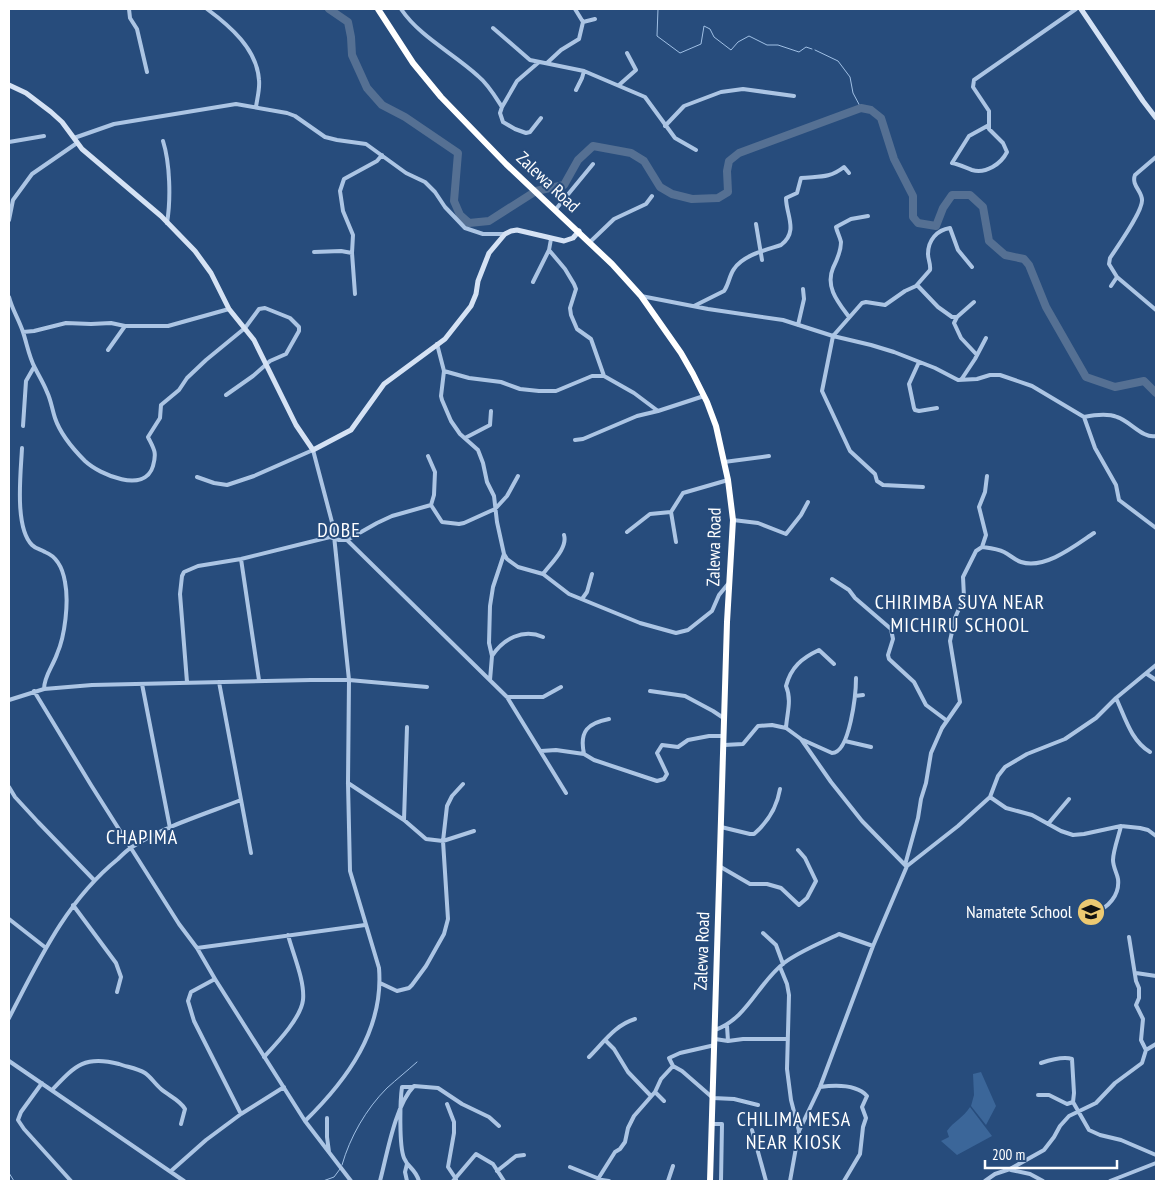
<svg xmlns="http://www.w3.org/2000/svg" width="1165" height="1190" viewBox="0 0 1165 1190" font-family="'PT Sans Narrow',sans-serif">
  <rect width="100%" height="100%" fill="#274c7c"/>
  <path fill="#3b6699" d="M981,1072L996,1106L986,1125L971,1106L974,1095L973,1074Z
    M970,1107L992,1136L957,1155L941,1141L949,1137L947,1131C954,1121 963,1118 970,1107Z"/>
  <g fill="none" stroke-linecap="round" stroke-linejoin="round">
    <path stroke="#a0c0e5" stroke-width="1" d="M658,9L657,36L680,53L701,44L704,26L710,29L714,37L731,50L738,42L749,36L767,45H778L799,52L806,47L812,49
      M815,50L838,61L850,77L853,93L861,108
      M342,1165C350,1137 366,1109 387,1088C397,1079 407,1071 417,1062
      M9,1173L14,1181
      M323,1181L334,1177L340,1169"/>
    <path stroke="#557093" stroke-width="8" d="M329,9L348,22L351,37L352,55L367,88L382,105L405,117L458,153L454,201L460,215L469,223L489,221L536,191L564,185L578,160L593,146L631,153L644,161L660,187L672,194L692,199L718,198L728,192L727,171L729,161L739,153L861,108L871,110L881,118L894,159L913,196V217L918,223L936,226L943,208L952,195H970L983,207L989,241L1005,255L1024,259L1029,265L1046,307L1086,377L1115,387L1144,381L1156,393"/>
    <path stroke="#acc5e4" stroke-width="4" d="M129,9L130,18L137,29L147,72
      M207,9C230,26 257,49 259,80C260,89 257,99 256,107
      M401,9C420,37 453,53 478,76C488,84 495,96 502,107
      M583,22L595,19
      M493,28L530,60L584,71L645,97L675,138L696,150
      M539,62L517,81L502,107L500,113L503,122L515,129L526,133L530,132L541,118
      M547,63L561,50L579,39L583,22L575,9
      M619,85L636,70L627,53
      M576,90L582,78L584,71
      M989,125L969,136L952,163C959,164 966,168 972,170C986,174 1001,164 1007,152L1003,143L989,129V111L973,87L974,80L1076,9
      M665,126L684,106L721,92L743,89L794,96
      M74,138L114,124L236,104L287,113L295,116L325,137L337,140L366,144L406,173L425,182L435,192L445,207L465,228L483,234H505
      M163,141C170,163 171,199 167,223
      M9,142L44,136
      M1156,157L1135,175C1131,185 1142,191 1142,200C1143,211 1117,247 1110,258L1109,264L1117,277L1156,310
      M556,209L593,164
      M9,220L13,200L32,174L77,143
      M756,224L762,260
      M590,242L614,219L646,204L652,196
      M549,250L565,269L574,284L576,289L570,308L571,315L577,329L591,339L604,376
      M314,252L341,251L352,253
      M533,282L549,250L551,239
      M917,285L938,307L952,317H957L974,302
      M1111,286L1117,277
      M355,294L352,253L353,235L343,211L340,191L344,179L377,161L382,155
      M641,296L708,309L783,320L833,336L871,345L894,352L935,368L958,380L977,379L990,375H1000L1032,386L1084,417L1095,448L1116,485L1119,500L1156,528
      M9,297C12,309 19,320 23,332C27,344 29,357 35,368C39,376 44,384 47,392C51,400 52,409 55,418C60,433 74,450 85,461C100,475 145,494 153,466C157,452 154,449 148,437L160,418L161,405L179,390L187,378L206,360L245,328L259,309L265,308L290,318L299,327V331L286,354L270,361L253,376L226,395
      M694,306L724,291C729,284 729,276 734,269C743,255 766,250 781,245C799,231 786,215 786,198L797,193L801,178C818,176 829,179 844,167L849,173
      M849,317C838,302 825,287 833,268C837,260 841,251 841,242C840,237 837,232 836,227L851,219L868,216
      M957,317L954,323L961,338L977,355
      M798,325L804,299L803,289
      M23,332L34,331L66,323L91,324L111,323L125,326H168L229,309
      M437,344L444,371L441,396L442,400L451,421L460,434L478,450L483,463L487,482L494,496L497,522L504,554L507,559L518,567L543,574L569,594L640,623L676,633L688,630L712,611L719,595L728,584
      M108,350L125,326
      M919,362L909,384L914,408L915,410L919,411L937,408
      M444,371L469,378L501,382L520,389L539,391H556L592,376H604L634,393L658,411L704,396
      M961,380L975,359L986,338
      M1084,417C1094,415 1107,413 1117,417C1130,421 1143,439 1156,436
      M23,426L26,381L34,367
      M465,438L490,425L491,411
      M575,440L583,439L637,416L658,411
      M22,448C21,471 14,527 32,545C36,549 40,549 45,552C58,557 63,570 65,582C69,602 65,636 57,654C53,666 44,676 44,689
      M724,462L769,456
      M197,477L214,483L227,485L254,476L313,450L333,526L349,680L348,783L350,871L379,968C384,1030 347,1080 305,1121
      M923,487L883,485L877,481L875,474L850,451L822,391L833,336L862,303L866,302L885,305L905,291L916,286L930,270C931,264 928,260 928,254C928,240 937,230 950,228L958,250L972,267
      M431,505L442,522L459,524L464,523L495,509L507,496L518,476
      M733,520L758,523L786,534L801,515L808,502
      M627,532L650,514L671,512
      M347,540L507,697L566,793
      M676,542L671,512L683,493L728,480
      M982,547C989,548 998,549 1004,552C1010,555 1015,560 1021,562C1045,570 1076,545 1094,533
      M241,559L259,680
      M543,574C551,563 568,548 564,535
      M832,579L849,590L855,598L891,629L893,639L888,655L889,659L914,682L926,705L946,720
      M582,599L587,592L592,574
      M492,656C503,639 523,628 543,637
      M1147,674L1156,680
      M490,680L492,656L489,643L490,606L493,587L504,554
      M187,682L180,594L182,576L184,572L198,566L241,559L330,537L339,540H347L377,523L392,516L431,505L434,495L435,472L428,456
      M219,682L251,853
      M142,684L170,828
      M34,691L91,785L179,924L197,948L215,979L305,1121L351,1181
      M650,691L685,696L713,711L725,719
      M855,696L863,695
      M507,697H543L561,687
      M1116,698C1125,717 1131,741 1150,752
      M9,700L44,689L92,685L311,680H349L427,687
      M786,728C787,713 792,700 786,686C791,667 802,658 819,650L834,664
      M803,740L832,753C850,753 856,693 856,678
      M845,741L871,747
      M724,745L743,744L758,726L772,725L786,728L801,739L831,782L862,821L905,865
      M541,751L556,750L584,754L594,760L657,781L664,779L667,774L657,753L662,745L678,747L688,740L709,736H724
      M584,754C579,731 588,723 609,719
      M348,783L404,820L426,839L443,841L474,831
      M9,787L15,797L38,822L94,880
      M990,797L1006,808L1032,815L1061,831L1073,835L1084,834L1121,826L1140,828L1148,830L1156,836
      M404,820L407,727
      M1048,824L1069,799
      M721,827L750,834H754C768,822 777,807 780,789
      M905,865L918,818L921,799L926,783L931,753L942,728L960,702L950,641L955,618L964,597L963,577L976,551L982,547L986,535L979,507L985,492L987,476
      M719,866L750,884H767L781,888L799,905L807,898L816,881L805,858L798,850
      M73,905L116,963L121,977L117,992
      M1095,912C1108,908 1120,895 1118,879C1117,873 1113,867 1113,860C1113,851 1119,835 1121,826
      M9,919L46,948
      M763,933L776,945L783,964
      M197,948L365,925
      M780,967L787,984L789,995L787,1069L791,1100L799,1131
      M1136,973L1156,976
      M215,979L191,992L188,1001L194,1021L241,1114
      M380,983L397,991L409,988L412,985L426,966L444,934L448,919L443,841L447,806L452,796L463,784
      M9,1018C39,960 66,901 118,859C122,855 127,850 132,847C165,826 205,814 241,800
      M727,1026L728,1041
      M715,1030C747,1019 758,983 784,963C800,951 821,943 839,934L873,946
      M715,1039L728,1041L743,1039H788
      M605,1040L614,1049L628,1072L651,1096
      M715,1045L680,1053L669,1058L673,1066L682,1071L713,1098L734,1099L758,1105
      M1146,1050L1156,1044
      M264,1057C276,1044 301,1018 303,1000C305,981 293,954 288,935
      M589,1057C604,1042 615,1025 635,1019
      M9,1061L184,1181
      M1041,1063C1050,1060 1063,1056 1072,1059L1074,1093L1073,1102L1089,1130L1100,1135L1121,1140L1156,1155
      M42,1083L21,1112L18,1120L24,1129L71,1181
      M413,1087H402C400,1101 399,1146 404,1158C408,1168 415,1168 419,1181
      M820,1087C835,1085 856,1084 867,1096L862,1107L866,1118L863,1127L860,1154L844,1181
      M52,1090C75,1066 84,1055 119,1064C127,1067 137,1068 145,1073C151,1077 155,1084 161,1089C169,1096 180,1100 185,1109L181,1124
      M1038,1095H1049L1067,1104L1073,1102
      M664,1101L655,1092L661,1079L673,1066
      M447,1104L454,1122V1133L448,1167L456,1179
      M327,1118V1137L329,1152
      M712,1124H722L721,1181
      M752,1130L766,1181
      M407,1164L405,1172L407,1181
      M570,1167L602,1180L609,1181
      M1011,1170L1030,1174L1043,1181
      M171,1171L206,1140L241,1114L284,1087
      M497,1171L516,1156L524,1155
      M598,1179L615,1152L620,1149L625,1142L628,1128L634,1116L655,1092
      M380,1181C387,1155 395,1105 414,1086L438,1088L462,1104L489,1117L499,1126
      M453,1181L476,1154L493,1164L504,1181
      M668,1181L673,1166
      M790,1181L799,1131L820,1087L873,946L907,866L958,826L990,797L998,776L1005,767L1027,754L1065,739L1096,718L1116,698L1156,665
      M985,1181L995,1174L1010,1169L1044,1150L1054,1137L1060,1126L1069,1116L1096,1103L1115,1083L1142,1063L1146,1050L1141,1040L1143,1019L1136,1005L1139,998V988L1136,981L1129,937
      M1110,1181L1156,1163"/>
    <path stroke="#d5e2f4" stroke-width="5" d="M1081,9L1143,101L1156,118
      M9,85L26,93L51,112L62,122L82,149L161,216L195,251L211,273L229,309L254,340L296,425L313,450L351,430L384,384L445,339L471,306L476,294L478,281L489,253L505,234L511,231L517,230L564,241L573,238L579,231"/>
    <path stroke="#fff" stroke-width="6" d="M378,9L413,63L441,97L506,164L612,264L641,296L681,353L693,374L707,402L716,426L728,480L733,520L727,622L710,1181"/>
  </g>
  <defs>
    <symbol id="school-disc" viewBox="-11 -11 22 22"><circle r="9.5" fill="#ecc972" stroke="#274c7c"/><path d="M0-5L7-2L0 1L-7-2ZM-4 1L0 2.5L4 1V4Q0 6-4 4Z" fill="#111"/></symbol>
  </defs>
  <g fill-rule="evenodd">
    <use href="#school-disc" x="1075" y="896" width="32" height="32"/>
  </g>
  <g text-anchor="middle" stroke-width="4" stroke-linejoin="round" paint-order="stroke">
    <g font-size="18" fill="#fff" stroke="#274c7c">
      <text transform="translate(548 182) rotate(43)" y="6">Zalewa Road</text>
      <text transform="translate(714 547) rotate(-89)" y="6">Zalewa Road</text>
      <text transform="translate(702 951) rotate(-88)" y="6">Zalewa Road</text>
    </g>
    <g font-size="18" fill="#fff" stroke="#274c7c" text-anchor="end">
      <text x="1072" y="918">Namatete School</text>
    </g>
    <g font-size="20" letter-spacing="1" fill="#fff" stroke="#274c7c">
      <text x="339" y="537">DOBE</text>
      <text x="960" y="609">CHIRIMBA SUYA NEAR<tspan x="960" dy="23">MICHIRU SCHOOL</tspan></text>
      <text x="142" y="844">CHAPIMA</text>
      <text x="794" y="1126">CHILIMA MESA<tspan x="794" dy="23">NEAR KIOSK</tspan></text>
    </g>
  </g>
  <rect width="1165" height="1190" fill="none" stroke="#ffffff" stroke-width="20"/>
  <path d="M985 1160v8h132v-8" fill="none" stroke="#ffffff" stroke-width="2.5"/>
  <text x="992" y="1160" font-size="15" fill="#ffffff" stroke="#274c7c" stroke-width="4" paint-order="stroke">200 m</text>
</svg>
